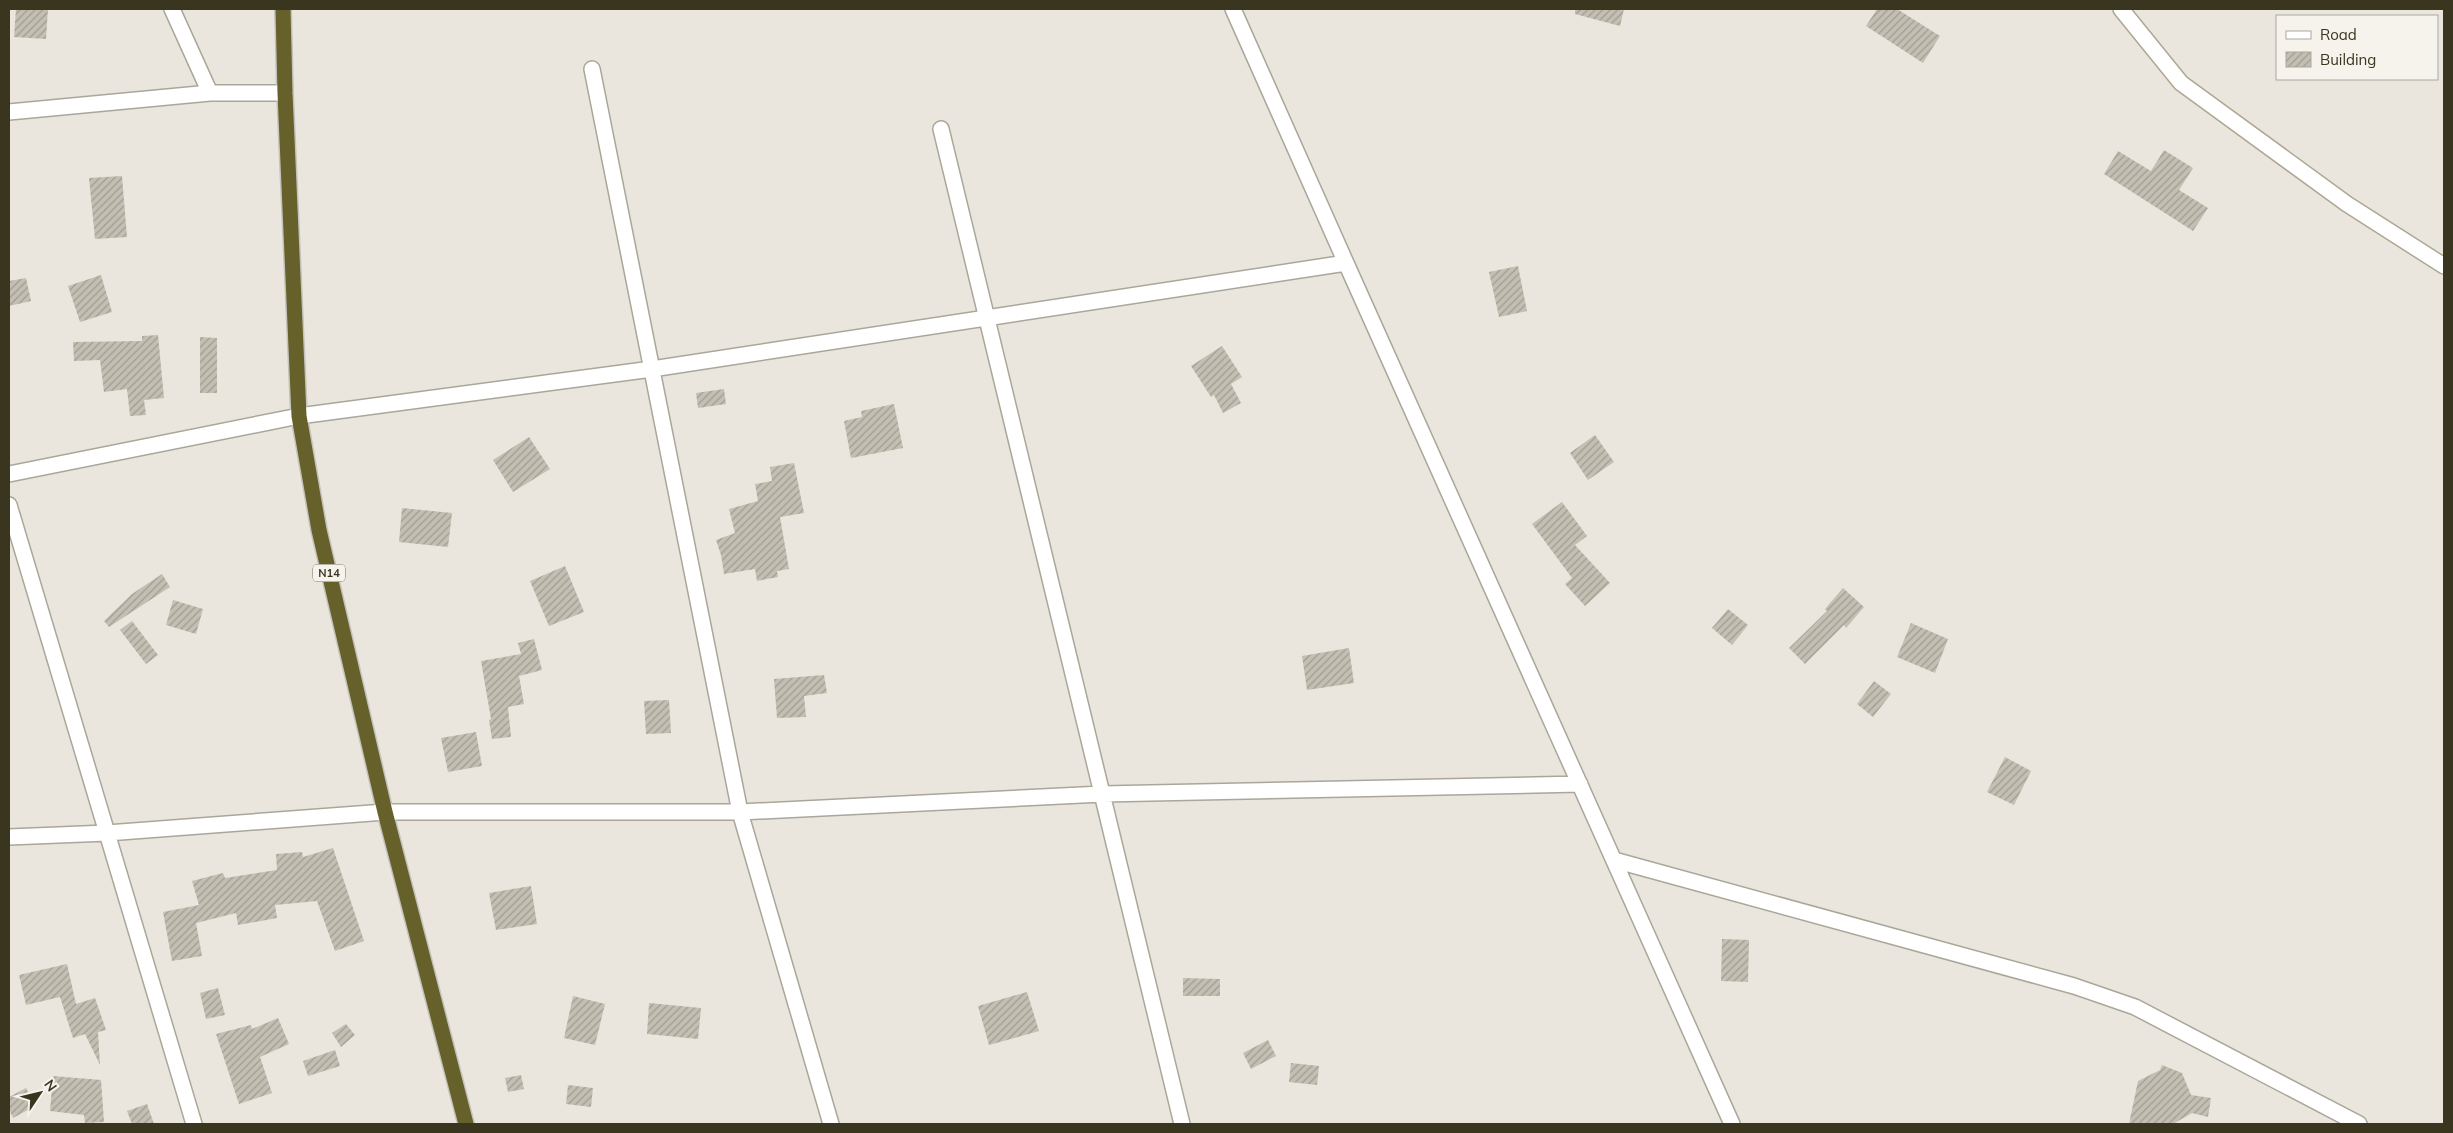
<svg xmlns="http://www.w3.org/2000/svg" width="2453" height="1133" viewBox="0 0 2453 1133" font-family="Mulish,sans-serif">
  <defs>
    <pattern id="building-hatch" width="6" height="6" patternUnits="userSpaceOnUse" patternTransform="scale(1.25)"><rect width="6" height="6" fill="#c4bfb3"/><path d="M-1 1l2-2M0 6l6-6M5 7l2-2" fill="none" stroke="#a09c91"/></pattern>
  </defs>
  <rect width="100%" height="100%" fill="#eae6dd"/>
  <path fill="url(#building-hatch)" d="M16,9H48L46,39L14,37Z
    M1575,9H1624L1620,26L1575,14Z
    M1877,9H1897L1940,36L1923,63L1866,26Z
    M2164,150L2193,168L2179,190L2208,208L2193,231L2104,174L2118,151L2151,171Z
    M122,176L127,237L95,239L89,178Z
    M1518,266L1527,311L1499,317L1489,272Z
    M101,275L112,312L80,322L68,286Z
    M26,278L31,301L9,306V281Z
    M158,335L164,398L144,400L146,415L130,416L127,389L104,392L100,360L74,361L73,342L142,341V336Z
    M200,337L217,338V393H200Z
    M1222,346L1242,377L1231,384L1241,403L1223,413L1214,395L1211,397L1191,366Z
    M724,389L726,404L698,408L696,393Z
    M894,404L903,448L851,458L844,421L862,417L861,411Z
    M1595,435L1614,462L1588,480L1570,453Z
    M529,437L550,469L513,492L493,460Z
    M794,463L804,513L780,517L789,569L777,571L778,577L757,581L755,569L724,574L721,555L716,540L735,533L729,509L758,501L755,484L772,481L770,467Z
    M1562,502L1587,536L1575,545L1610,583L1585,606L1565,584L1572,578L1532,524Z
    M402,508L452,513L448,547L399,542Z
    M565,566L584,612L549,626L530,581Z
    M162,574L170,587L109,627L104,621L132,594Z
    M1843,588L1864,607L1846,628L1844,625L1805,664L1789,648L1827,611L1825,609Z
    M173,600L203,609L196,634L166,625Z
    M1728,609L1748,625L1732,645L1712,628Z
    M132,621L158,655L146,664L120,630Z
    M1911,623L1948,639L1935,673L1897,657Z
    M534,639L542,670L519,676L524,704L508,707L511,737L492,739L489,720L491,719L481,661L521,654L518,643Z
    M1349,648L1354,683L1307,690L1302,656Z
    M824,675L827,693L804,696L806,717L777,718L774,679Z
    M1874,681L1891,694L1873,717L1857,704Z
    M669,700L671,733L646,734L644,701Z
    M476,732L482,766L448,772L441,738Z
    M2005,757L2031,771L2014,805L1987,792Z
    M333,848L364,941L335,951L317,901L275,905L277,918L238,925L236,913L196,923L202,956L172,961L163,912L199,905L192,881L223,873L225,878L277,870L276,854L302,852L303,857Z
    M531,886L537,924L496,930L489,893Z
    M1722,939L1749,940L1748,982L1721,981Z
    M67,964L76,1004L95,998L106,1030L98,1032L100,1065L85,1034L73,1038L60,997L26,1005L19,975Z
    M1183,978L1220,979V996H1183Z
    M218,988L225,1015L206,1019L200,993Z
    M1027,992L1039,1031L989,1045L978,1006Z
    M573,996L605,1004L595,1045L564,1038Z
    M649,1003L701,1008L698,1039L647,1034Z
    M278,1018L289,1044L260,1057L272,1093L239,1104L216,1034L251,1025L252,1029Z
    M346,1024L355,1035L341,1047L332,1033Z
    M1268,1040L1276,1056L1251,1069L1243,1053Z
    M335,1050L340,1066L308,1076L303,1061Z
    M1291,1063L1319,1066L1317,1085L1289,1082Z
    M2162,1065L2182,1073L2191,1095L2211,1098L2208,1117L2192,1113L2173,1124H2129L2138,1081L2160,1070Z
    M521,1075L524,1089L508,1092L505,1078Z
    M53,1076L101,1080L104,1122L85,1123L84,1115L50,1111Z
    M568,1085L593,1088L591,1107L566,1104Z
    M26,1088L35,1106L13,1118L9,1109V1097Z
    M147,1104L154,1124H132L127,1111Z"/>
  <g fill="none" stroke-linecap="round" stroke-linejoin="round">
    <defs>
      <path id="street" d="M172,9L210,93
        M1233,9L1346,263
        M592,69L740,812L831,1124
        M9,112L210,93H285
        M941,129L1182,1124
        M9,474L299,416L652,369L1346,263L1732,1124
        M9,505L194,1124
        M9,837L107,833L385,812H740L1102,794L1580,784
        M1614,860L2074,986L2135,1007L2359,1124"/>
      <path id="secondary" d="M2121,9L2181,83L2347,204L2444,266"/>
      <path id="highway" d="M283,9L285,93L299,416L319,530L385,812L466,1124"/>
    </defs>
    <use href="#street" stroke="#aaa699" stroke-width="18"/>
    <use href="#secondary" stroke="#ada793" stroke-width="18"/>
    <use href="#highway" stroke="#c4c2bc" stroke-width="18"/>
    <use href="#street" stroke="#fff" stroke-width="15"/>
    <use href="#secondary" stroke="#fff" stroke-width="15"/>
    <use href="#highway" stroke="#66612a" stroke-width="15"/>
  </g>
  <g text-anchor="middle" stroke-width="4" stroke-linejoin="round" paint-order="stroke">
    <rect fill="#f6f3ed" stroke="#726e5d" stroke-width="1" x="313" y="564.5" width="32" height="17" rx="4"/>
    <g font-size="11" font-weight="bold" fill="#39351f">
      <text x="329" y="577">N14</text>
    </g>
  </g>
  <rect width="2453" height="1133" fill="none" stroke="#39351f" stroke-width="20"/>
  <rect x="2276" y="15" width="162" height="65" fill="#f6f3ed" stroke="#aaa79b"/>
  <rect x="2286" y="31" width="25" height="8" fill="#ffffff" stroke="#aaa79b"/>
  <text x="2320" y="40" font-size="15" fill="#39351f">Road</text>
  <rect x="2286" y="52" width="25" height="15" fill="url(#building-hatch)" stroke="#aaa79b"/>
  <text x="2320" y="65" font-size="15" fill="#39351f">Building</text>
  <g transform="translate(40 1093) rotate(55)" stroke="#f6f3ed" stroke-width="4" paint-order="stroke">
  <path d="M0-4L9 19L0 12L-9 19Z" fill="#39351f"/>
  <text y="-8" font-size="14" font-weight="bold" text-anchor="middle" fill="#39351f">N</text>
  </g>
</svg>
